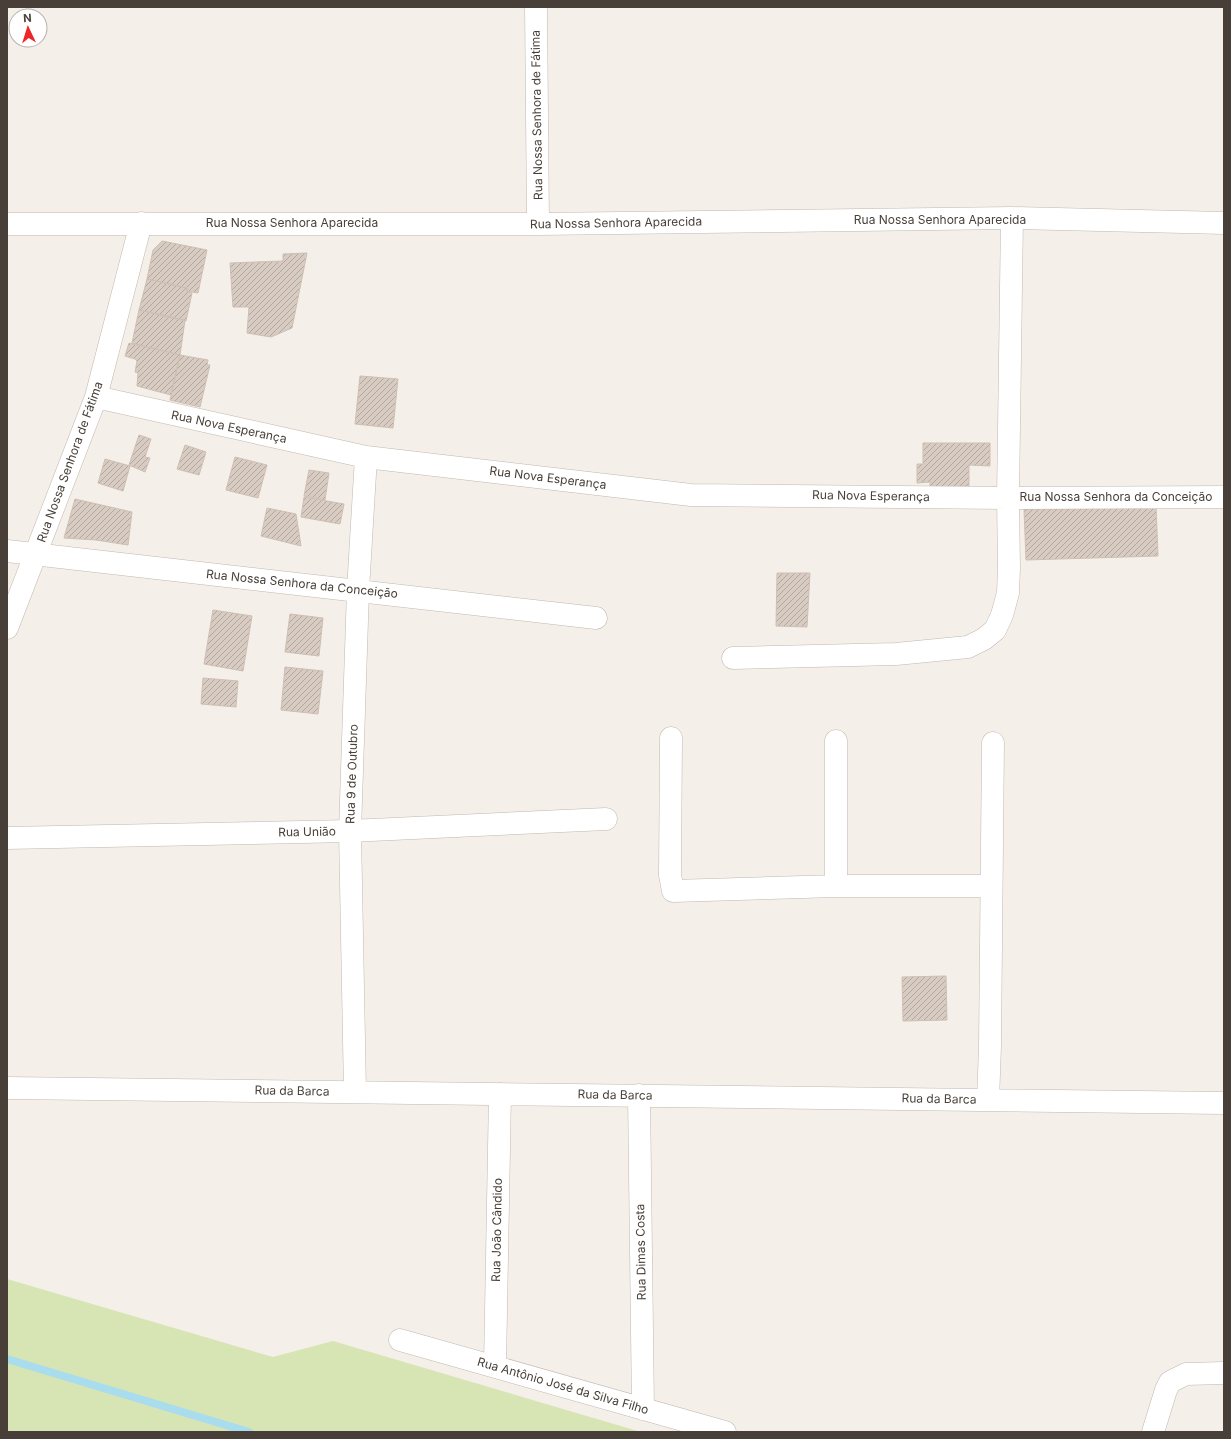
<svg xmlns="http://www.w3.org/2000/svg" width="1231" height="1439" viewBox="0 0 1231 1439" font-family="Inter,sans-serif">
  <defs>
    <pattern id="building-hatch" width="6" height="6" patternUnits="userSpaceOnUse"><rect width="6" height="6" fill="#d8ccc2"/><path d="M-1 1l2-2M0 6l6-6M5 7l2-2" fill="none" stroke="#b1a79f"/></pattern>
  </defs>
  <rect width="100%" height="100%" fill="#f4efe9"/>
  <path fill="#d7e5b5" d="M7,1279L273,1357L333,1341L641,1432H7Z"/>
  <g fill="none" stroke-linecap="round" stroke-linejoin="round">
    <path stroke="#a9dcec" stroke-width="8" d="M7,1359L249,1432"/>
  </g>
  <path fill="url(#building-hatch)" stroke="#cfbfb3" d="M162,241L207,250L198,293L187,291V288L147,279L153,250Z
    M307,253L292,328L271,337L247,333L249,307H233L230,263L283,261V254Z
    M147,279L187,288V291L192,293L186,321L139,310Z
    M139,310L185,320L180,355L132,343Z
    M129,343L180,355L171,395L137,386L138,373L135,372L137,361L135,359L125,356Z
    M180,355L208,360L207,365H210L200,407L170,400Z
    M360,376L398,379L393,428L355,424Z
    M139,435L151,439L145,457L150,458L145,472L129,465Z
    M923,443H990V466L969,465V486L930,487V482L917,483V464H923Z
    M185,445L206,452L199,475L177,469Z
    M235,457L267,465L258,498L226,490Z
    M105,459L130,466L123,491L98,483Z
    M309,470L329,473L325,500L304,496Z
    M304,497L344,504L340,524L301,517Z
    M75,499L132,512L128,545L96,540L64,538Z
    M1156,505L1158,556L1026,560L1024,509Z
    M267,508L296,514L301,546L261,536Z
    M777,573H810L807,627L776,626Z
    M213,610L252,616L243,671L204,664Z
    M290,614L323,618L319,656L285,652Z
    M285,667L323,671L318,714L281,710Z
    M203,678L238,681L236,707L201,704Z
    M946,976L947,1020L903,1021L902,977Z"/>
  <g fill="none" stroke-linecap="round" stroke-linejoin="round">
    <defs>
      <path id="minor" d="M536,7L538,224
        M7,224H538L1012,218L1224,223
        M96,397L366,457L691,495L1008,498L1224,497
        M7,551L596,618
        M7,628L96,397L141,223
        M733,658L896,654L968,647L984,639L995,630L1002,615L1008,593L1009,568L1008,498L1012,218
        M671,738L670,875L673,891L836,886H991
        M836,741V886
        M7,838L350,831L606,819
        M7,1088L1224,1103
        M355,1092L350,831L358,590L366,457
        M639,1095L643,1409
        M988,1100L990,1046L993,743
        M400,1340L725,1432
        M495,1366L500,1094
        M1153,1432L1166,1390L1170,1382L1186,1374L1224,1373"/>
    </defs>
    <use href="#minor" stroke="#c2b8af" stroke-width="23"/>
    <use href="#minor" stroke="#fff" stroke-width="22"/>
  </g>
  <g text-anchor="middle" stroke-width="4" stroke-linejoin="round" paint-order="stroke">
    <g font-size="12" fill="#473f38" stroke="#fff">
      <text transform="translate(537 115) rotate(-91)" y="4">Rua Nossa Senhora de Fátima</text>
      <text x="940" y="224">Rua Nossa Senhora Aparecida</text>
      <text x="292" y="227">Rua Nossa Senhora Aparecida</text>
      <text transform="translate(616 223) rotate(-1)" y="4">Rua Nossa Senhora Aparecida</text>
      <text transform="translate(229 427) rotate(12)" y="4">Rua Nova Esperança</text>
      <text transform="translate(70 462) rotate(-70)" y="4">Rua Nossa Senhora de Fátima</text>
      <text transform="translate(548 478) rotate(7)" y="4">Rua Nova Esperança</text>
      <text transform="translate(871 496) rotate(1)" y="4">Rua Nova Esperança</text>
      <text x="1116" y="501">Rua Nossa Senhora da Conceição</text>
      <text transform="translate(302 584) rotate(6)" y="4">Rua Nossa Senhora da Conceição</text>
      <text transform="translate(352 774) rotate(-88)" y="4">Rua 9 de Outubro</text>
      <text transform="translate(307 832) rotate(-1)" y="4">Rua União</text>
      <text transform="translate(292 1091) rotate(1)" y="4">Rua da Barca</text>
      <text transform="translate(615 1095) rotate(1)" y="4">Rua da Barca</text>
      <text transform="translate(939 1099) rotate(1)" y="4">Rua da Barca</text>
      <text transform="translate(497 1230) rotate(-89)" y="4">Rua João Cândido</text>
      <text transform="translate(641 1252) rotate(-91)" y="4">Rua Dimas Costa</text>
      <text transform="translate(563 1386) rotate(16)" y="4">Rua Antônio José da Silva Filho</text>
    </g>
  </g>
  <rect width="1231" height="1439" fill="none" stroke="#473f38" stroke-width="16"/>
  <g transform="translate(28 28) rotate(356)"><circle r="19" fill="#ffffff" stroke="#b5b2af"/>
  <path d="M0-3L7 15L0 10L-7 15Z" fill="#ed2629"/>
  <text y="-6" font-size="11" font-weight="bold" text-anchor="middle" fill="#473f38">N</text>
  </g>
</svg>
